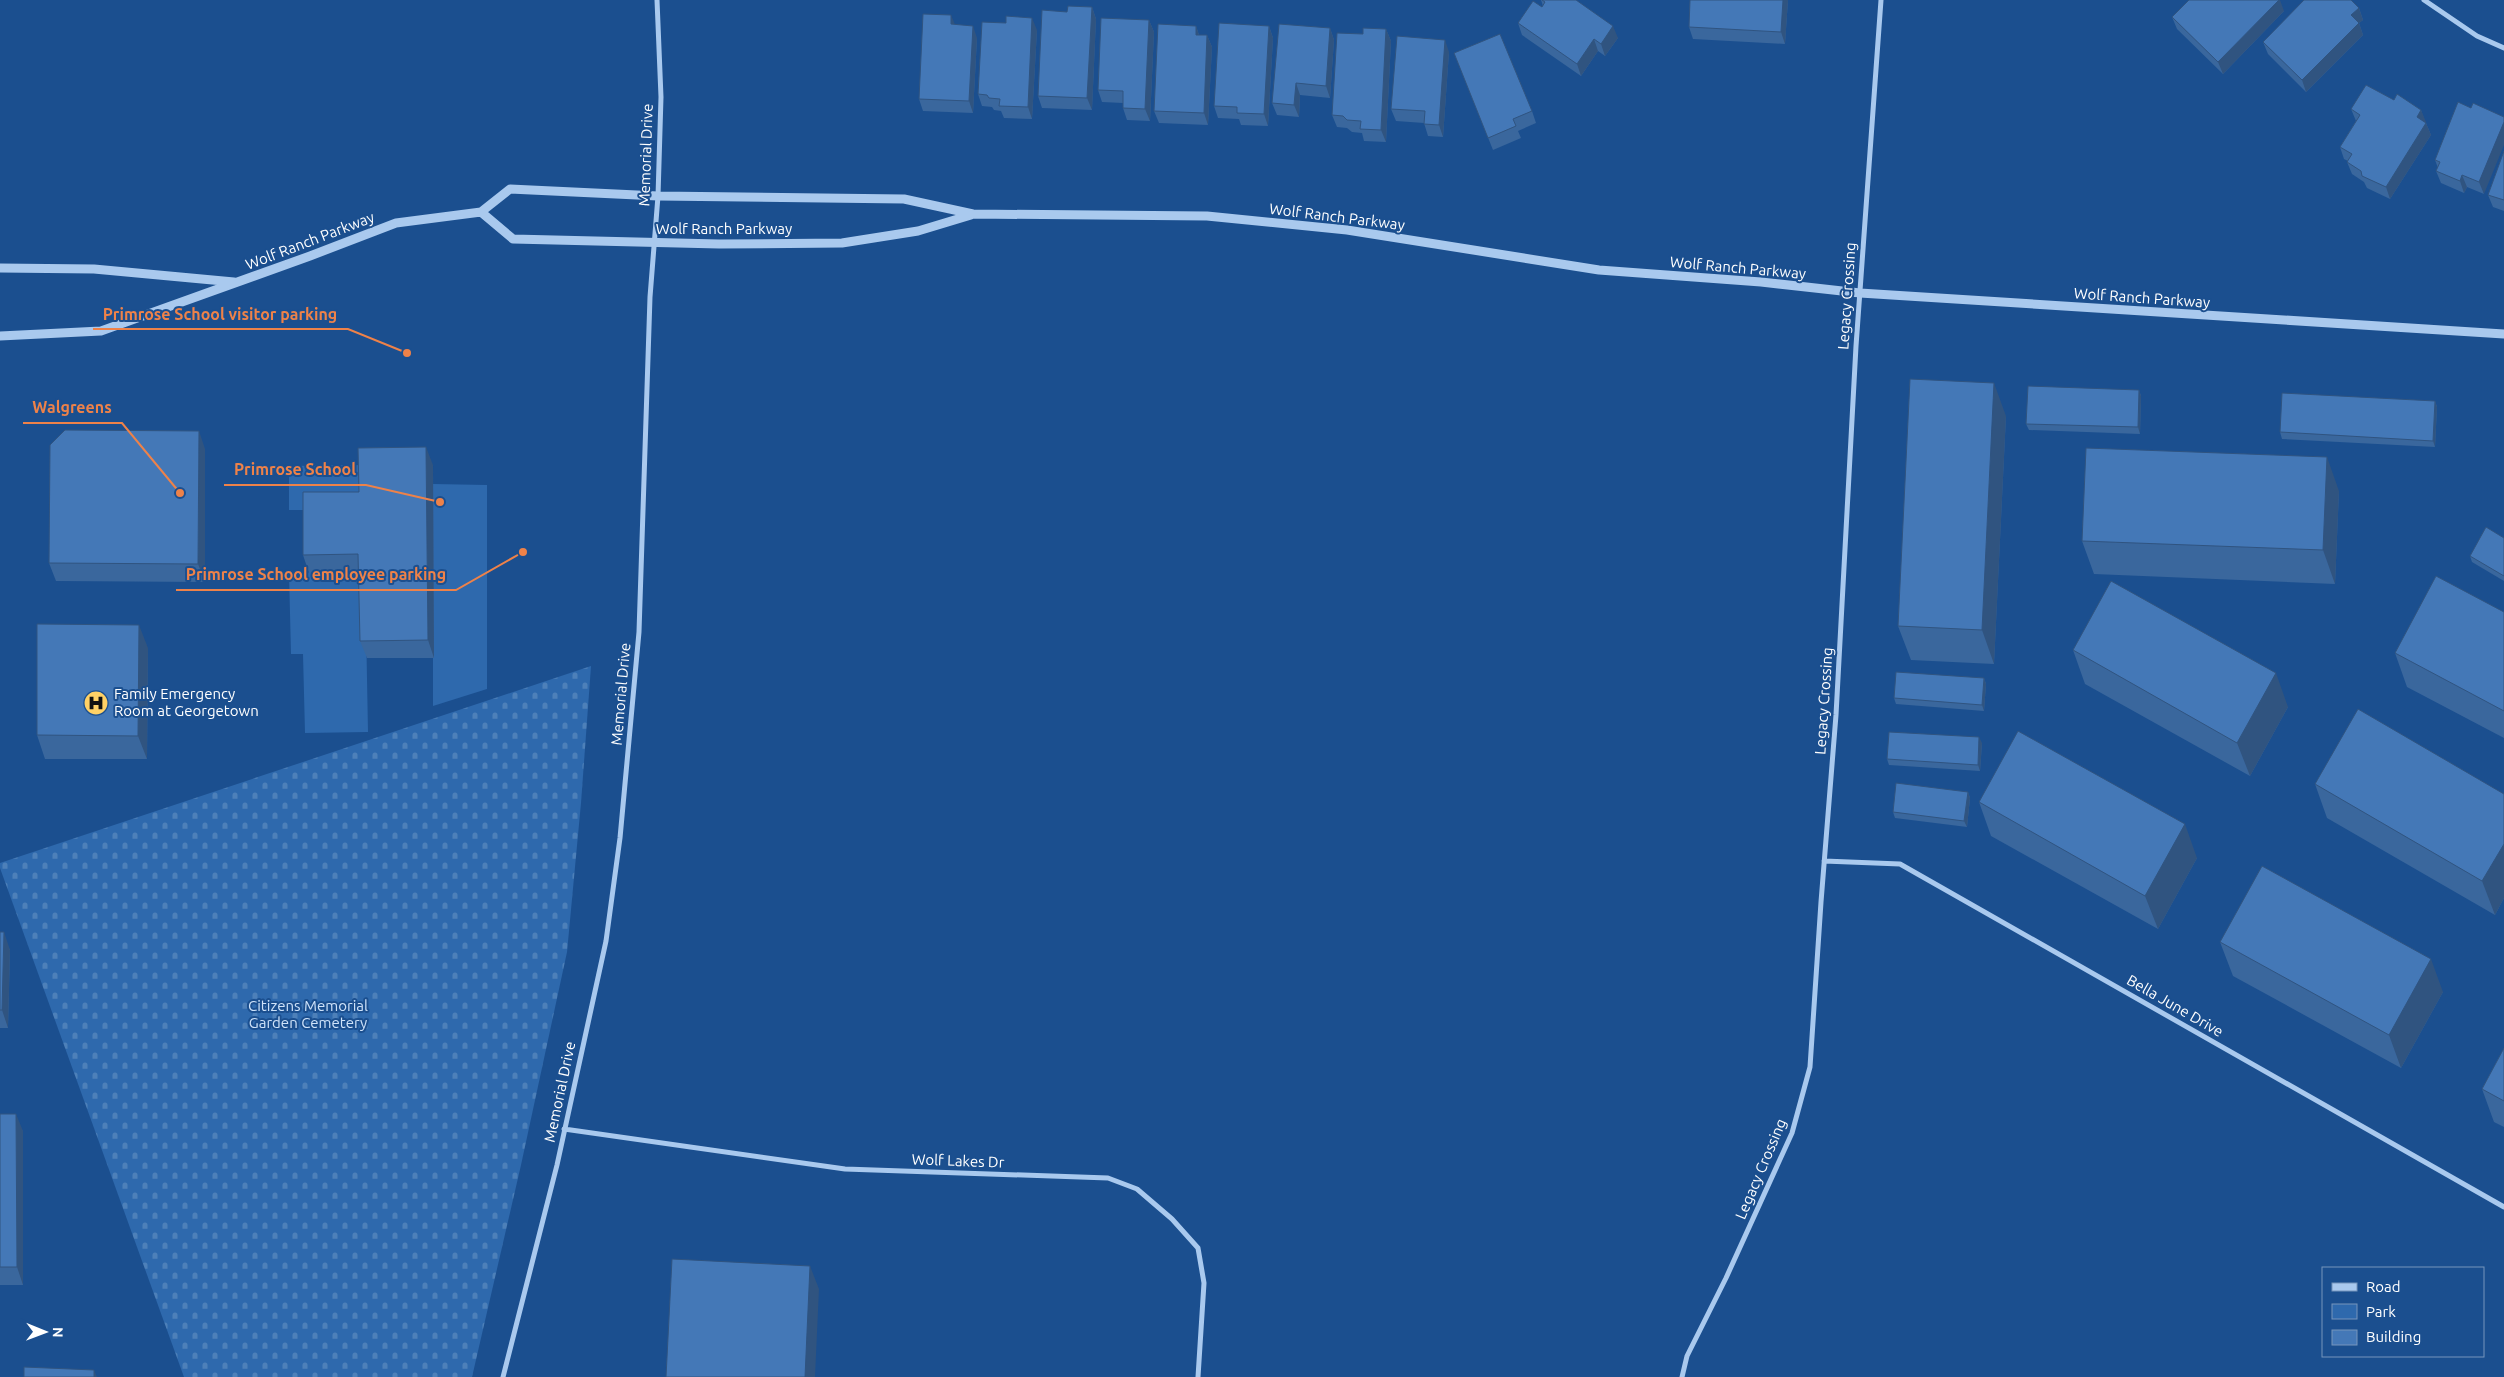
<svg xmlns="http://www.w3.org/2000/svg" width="2504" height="1377" viewBox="0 0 2504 1377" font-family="Ubuntu,sans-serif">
  <defs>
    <pattern id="cemetery-stones" width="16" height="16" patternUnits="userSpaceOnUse" patternTransform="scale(1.25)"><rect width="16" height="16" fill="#2e69ad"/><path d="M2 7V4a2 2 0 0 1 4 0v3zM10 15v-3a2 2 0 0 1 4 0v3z" fill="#4d80b9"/></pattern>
  </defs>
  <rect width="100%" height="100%" fill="#1b4f8f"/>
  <path fill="url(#cemetery-stones)" d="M591,666L581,803L567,952L521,1165L472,1377H184L0,868V863Z"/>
  <path fill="#2e69ad" d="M365,465V510H289V466Z
    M433,484L487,485V689L433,706Z
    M365,571L368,732L305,733L303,654H291L289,573Z"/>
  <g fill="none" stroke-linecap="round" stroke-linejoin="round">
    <path stroke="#a9c9ee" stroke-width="5" d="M2424,0L2477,36L2504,48
      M1824,861L1900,864L2504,1207
      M564,1129L845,1169L1108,1178L1137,1189L1172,1219L1198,1248L1204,1283L1198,1377
      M503,1377L557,1165L606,941L620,838L639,632L650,297L658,196L661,97L657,0
      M1682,1377L1687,1356L1726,1278L1792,1133L1810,1067L1821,902L1836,715L1856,346L1881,0"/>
    <path stroke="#a9c9ee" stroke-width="9" d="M481,212L513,239L719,244L842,243L918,231L971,215
      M0,268L94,269L234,282
      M0,336L101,331L310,256L396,223L481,212L510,189L658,196L904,199L973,214L1207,216L1347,230L1599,270L1761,282L1860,293L2504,334"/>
  </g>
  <path fill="#3a679d" d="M1541,0H1576L1618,38L1605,56L1598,51L1581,76L1522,35L1518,23L1542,7L1543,6Z
    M1690,0H1788L1785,44L1693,39L1689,27Z
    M1092,7L1096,19L1092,110L1042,108L1038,96L1067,12Z
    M2359,8L2363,20L2359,23L2363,35L2306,92L2268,54L2263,42Z
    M2284,11L2223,74L2177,29L2172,17Z
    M1149,20L1154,32L1150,121L1127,120L1123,108V103L1102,102L1098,90Z
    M1196,26L1199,35H1207L1212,47L1208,125L1159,123L1154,111Z
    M1269,26L1273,38L1268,126L1241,125L1239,119L1218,118L1214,106Z
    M1330,28L1334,40L1330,98L1300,95L1299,117L1277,115L1272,103Z
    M1386,29L1391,41L1386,142L1364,141L1362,133L1352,132L1347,128L1337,127L1332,115L1363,34Z
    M1037,30L1032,119L1004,118L1001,111L994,110L992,107L982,106L978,94Z
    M977,38L973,113L923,111L919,99Z
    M1449,52L1443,137L1428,136L1424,123L1396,121L1391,109Z
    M1454,53L1532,111L1536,123L1518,131L1521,138L1493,150Z
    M2394,100L2421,110L2425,122L2426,123L2431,135L2390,199L2367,188L2364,182L2352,174L2347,162L2348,161L2344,159L2340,147L2356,121L2351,109Z
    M2458,102L2484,194L2467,187L2464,193L2441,183L2436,171L2438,168L2435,160Z
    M2504,151V211L2493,207L2488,195Z
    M2139,390L2141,396L2140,434L2029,430L2026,424Z
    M2435,401L2437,407L2435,447L2282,439L2280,432Z
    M2006,416L1994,664L1911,660L1898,626Z
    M205,449V582L56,581L49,563Z
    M433,465L434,658H367L360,641L359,572L309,573L303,555L359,492Z
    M2339,491L2335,584L2094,574L2082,541Z
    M2504,538V581L2472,562L2470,556Z
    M2504,612V738L2407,687L2395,653Z
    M148,648L147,759H45L37,735Z
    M2073,650L2288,707L2250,776L2085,684Z
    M1984,678L1986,684L1984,711L1896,704L1894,698Z
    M1982,743L1980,771L1889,765L1887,759Z
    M2315,784L2504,794V898L2495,915L2327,818Z
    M1968,792L1970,798L1967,827L1895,818L1893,812Z
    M1979,802L2197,858L2158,929L1991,836Z
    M0,932L10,950L8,1028H0Z
    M2220,942L2443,992L2401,1068L2233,976Z
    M2504,1048V1127L2494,1122L2482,1089Z
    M0,1114L23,1131V1285H0Z"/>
  <path fill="#305480" d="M1783,0H1788L1785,44L1781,32Z
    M2279,0H2280L2284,11L2223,74L2218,62Z
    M1092,7L1096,19L1092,110L1087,98Z
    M2359,8L2363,20L2359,23L2363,35L2306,92L2302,80L2351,15Z
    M951,15L956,27L951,24Z
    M1032,18L1037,30L1032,119L1028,107Z
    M1149,20L1154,32L1150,121L1145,109Z
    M973,26L977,38L973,113L969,101Z
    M1196,26L1200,38L1196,35Z
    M1269,26L1273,38L1268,126L1264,114Z
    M1613,26L1618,38L1605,56L1601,44Z
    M1330,28L1334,40L1330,98L1326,86Z
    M1386,29L1391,41L1386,142L1381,130Z
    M1207,35L1212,47L1208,125L1204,113Z
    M1594,39L1598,51L1581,76L1577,64Z
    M1445,40L1449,52L1443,137L1439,125Z
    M1296,83L1300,95L1299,117L1294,105Z
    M2421,110L2426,122L2421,129L2417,117Z
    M2504,122V145L2484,194L2479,182Z
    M2426,123L2431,135L2390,199L2386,187Z
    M2462,175L2467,187L2464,193L2460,181Z
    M1994,383L2006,416L1994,664L1982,630Z
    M2139,390L2141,396L2140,434L2138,427Z
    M2435,401L2437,407L2435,447L2433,441Z
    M199,431L205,449V582L198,564Z
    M426,447L433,465L434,658L428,640Z
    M2327,457L2339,491L2335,584L2323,550Z
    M139,625L148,648L147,759L138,736Z
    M2276,673L2288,707L2250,776L2237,743Z
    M1984,678L1986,684L1984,711L1982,705Z
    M1979,737L1982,743L1980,771L1978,765Z
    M1968,792L1970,798L1967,827L1964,821Z
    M2185,824L2197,858L2158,929L2145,896Z
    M2504,844V898L2495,915L2482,881Z
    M4,932L10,950L8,1028L2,1010Z
    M2431,959L2443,992L2401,1068L2389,1035Z
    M16,1114L23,1131V1285L17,1267Z
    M810,1266L819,1289L815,1377H805Z
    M94,1370L97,1377H94Z"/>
  <path fill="#4478b7" stroke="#305480" d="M1542,0H1576L1613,26L1601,44L1594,39L1577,64L1518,23L1533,1L1542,7L1545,2Z
    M1690,0H1783L1781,32L1689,27Z
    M2189,0H2279L2218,62L2172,17Z
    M2304,0H2351L2359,8L2351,15L2359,23L2302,80L2263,42Z
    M1068,6L1092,7L1087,98L1038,96L1042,10L1067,12Z
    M923,14L951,15V24L973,26L969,101L919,99Z
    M1006,16L1032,18L1028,107L999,106L1000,99L989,98L987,95L978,94L982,22L1006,23Z
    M1101,18L1149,20L1145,109L1123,108V91L1098,90Z
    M1219,23L1269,26L1264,114L1237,113V107L1214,106Z
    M1158,24L1196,26V35H1207L1204,113L1154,111Z
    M1279,24L1330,28L1326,86L1296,83L1294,105L1272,103Z
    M1363,28L1386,29L1381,130L1360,129L1361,121L1347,120L1343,116L1332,115L1337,33L1363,34Z
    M1500,34L1532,111L1513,119L1516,126L1488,138L1454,53Z
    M1397,36L1445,40L1439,125L1424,124L1425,111L1391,109Z
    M2366,85L2394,100L2397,94L2421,110L2417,117L2426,123L2386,187L2362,176L2361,171L2347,162L2352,154L2340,147L2360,115L2351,109Z
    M2458,102L2471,108L2473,103L2504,117V122L2479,182L2462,175L2460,181L2436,171L2440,162L2435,160Z
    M2504,151V200L2488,195Z
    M1910,379L1994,383L1982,630L1898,626Z
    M2028,386L2139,390L2138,427L2026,424Z
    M2282,393L2435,401L2433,441L2280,432Z
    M65,430L199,431L198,564L49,563L50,445Z
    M426,447L428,640L360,641L358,554L303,555V492H359L358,448Z
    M2086,448L2327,457L2323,550L2082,541Z
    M2486,527L2504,538V576L2470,556Z
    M2436,576L2504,612V711L2395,653Z
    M2111,581L2276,673L2237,743L2073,650Z
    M37,624L139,625L138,736L37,735Z
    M1896,672L1984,678L1982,705L1894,698Z
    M2358,709L2504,794V844L2482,881L2315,784Z
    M2018,731L2185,824L2145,896L1979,802Z
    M1889,732L1979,737L1978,765L1887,759Z
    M1896,783L1968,792L1964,821L1893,812Z
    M2262,866L2431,959L2389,1035L2220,942Z
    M0,932H4L2,1010H0Z
    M2504,1048V1101L2482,1089Z
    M0,1114H16L17,1267H0Z
    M672,1259L810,1266L805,1377H666Z
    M24,1367L94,1370V1377H24Z"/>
  <defs>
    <symbol id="hospital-disc" viewBox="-11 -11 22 22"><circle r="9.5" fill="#ffd166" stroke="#1b4f8f"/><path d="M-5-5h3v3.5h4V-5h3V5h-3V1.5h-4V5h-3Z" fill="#111"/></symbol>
  </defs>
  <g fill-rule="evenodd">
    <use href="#hospital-disc" x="82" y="689" width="28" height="28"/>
  </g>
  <g text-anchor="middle" stroke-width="4" stroke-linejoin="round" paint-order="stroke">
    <g font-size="15" fill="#fff" stroke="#1b4f8f">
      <text transform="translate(646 155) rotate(-88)" y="5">Memorial Drive</text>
      <text transform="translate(1337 217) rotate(7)" y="5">Wolf Ranch Parkway</text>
      <text x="724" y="234">Wolf Ranch Parkway</text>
      <text transform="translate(310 241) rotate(-21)" y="5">Wolf Ranch Parkway</text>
      <text transform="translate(1738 268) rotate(5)" y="5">Wolf Ranch Parkway</text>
      <text transform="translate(1847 296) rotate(-86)" y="5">Legacy Crossing</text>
      <text transform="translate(2142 298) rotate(4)" y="5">Wolf Ranch Parkway</text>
      <text transform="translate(621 694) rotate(-85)" y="5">Memorial Drive</text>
      <text transform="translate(1824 701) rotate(-86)" y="5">Legacy Crossing</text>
      <text transform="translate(2175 1006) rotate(30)" y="5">Bella June Drive</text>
      <text transform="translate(560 1092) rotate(-78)" y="5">Memorial Drive</text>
      <text transform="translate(958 1161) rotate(2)" y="5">Wolf Lakes Dr</text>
      <text transform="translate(1761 1169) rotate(-67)" y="5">Legacy Crossing</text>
    </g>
    <g font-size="15" fill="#fff" stroke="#1b4f8f" text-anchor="start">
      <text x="114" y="699">Family Emergency<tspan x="114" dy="17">Room at Georgetown</tspan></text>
    </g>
    <g font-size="15" fill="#cfe3fa" stroke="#1b4f8f">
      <text x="308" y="1011">Citizens Memorial<tspan x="308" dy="17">Garden Cemetery</tspan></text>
    </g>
  </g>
  <path fill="none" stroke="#ee8249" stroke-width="2" d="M407 353L348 329H93M180 493L122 423H23M440 502L366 485H224M523 552L456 590H176"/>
  <g fill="#ee8249" stroke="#1b4f8f" stroke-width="2">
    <circle cx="407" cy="353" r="5"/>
    <circle cx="180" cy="493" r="5"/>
    <circle cx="440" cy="502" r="5"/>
    <circle cx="523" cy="552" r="5"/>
  </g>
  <g font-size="16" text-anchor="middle" font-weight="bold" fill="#ee8249" stroke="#1b4f8f" stroke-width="4" stroke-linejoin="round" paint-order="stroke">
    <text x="220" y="320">Primrose School visitor parking</text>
    <text x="72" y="413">Walgreens</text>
    <text x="295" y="475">Primrose School</text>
    <text x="316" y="580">Primrose School employee parking</text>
  </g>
  <rect x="2322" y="1267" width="162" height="90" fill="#1b4f8f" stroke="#7695bc"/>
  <rect x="2332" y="1283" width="25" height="8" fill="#a9c9ee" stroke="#7695bc"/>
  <text x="2366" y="1292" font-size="15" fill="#ffffff">Road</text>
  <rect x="2332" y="1304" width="25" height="15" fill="#2e69ad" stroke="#7695bc"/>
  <text x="2366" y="1317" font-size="15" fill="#ffffff">Park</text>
  <rect x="2332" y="1330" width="25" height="15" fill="#4478b7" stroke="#7695bc"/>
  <text x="2366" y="1342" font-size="15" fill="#ffffff">Building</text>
  <g transform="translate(45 1332) rotate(91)" stroke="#1b4f8f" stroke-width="4" paint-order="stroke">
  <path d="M0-4L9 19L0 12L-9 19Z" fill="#ffffff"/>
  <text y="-8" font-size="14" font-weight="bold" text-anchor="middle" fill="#ffffff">N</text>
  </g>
</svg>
